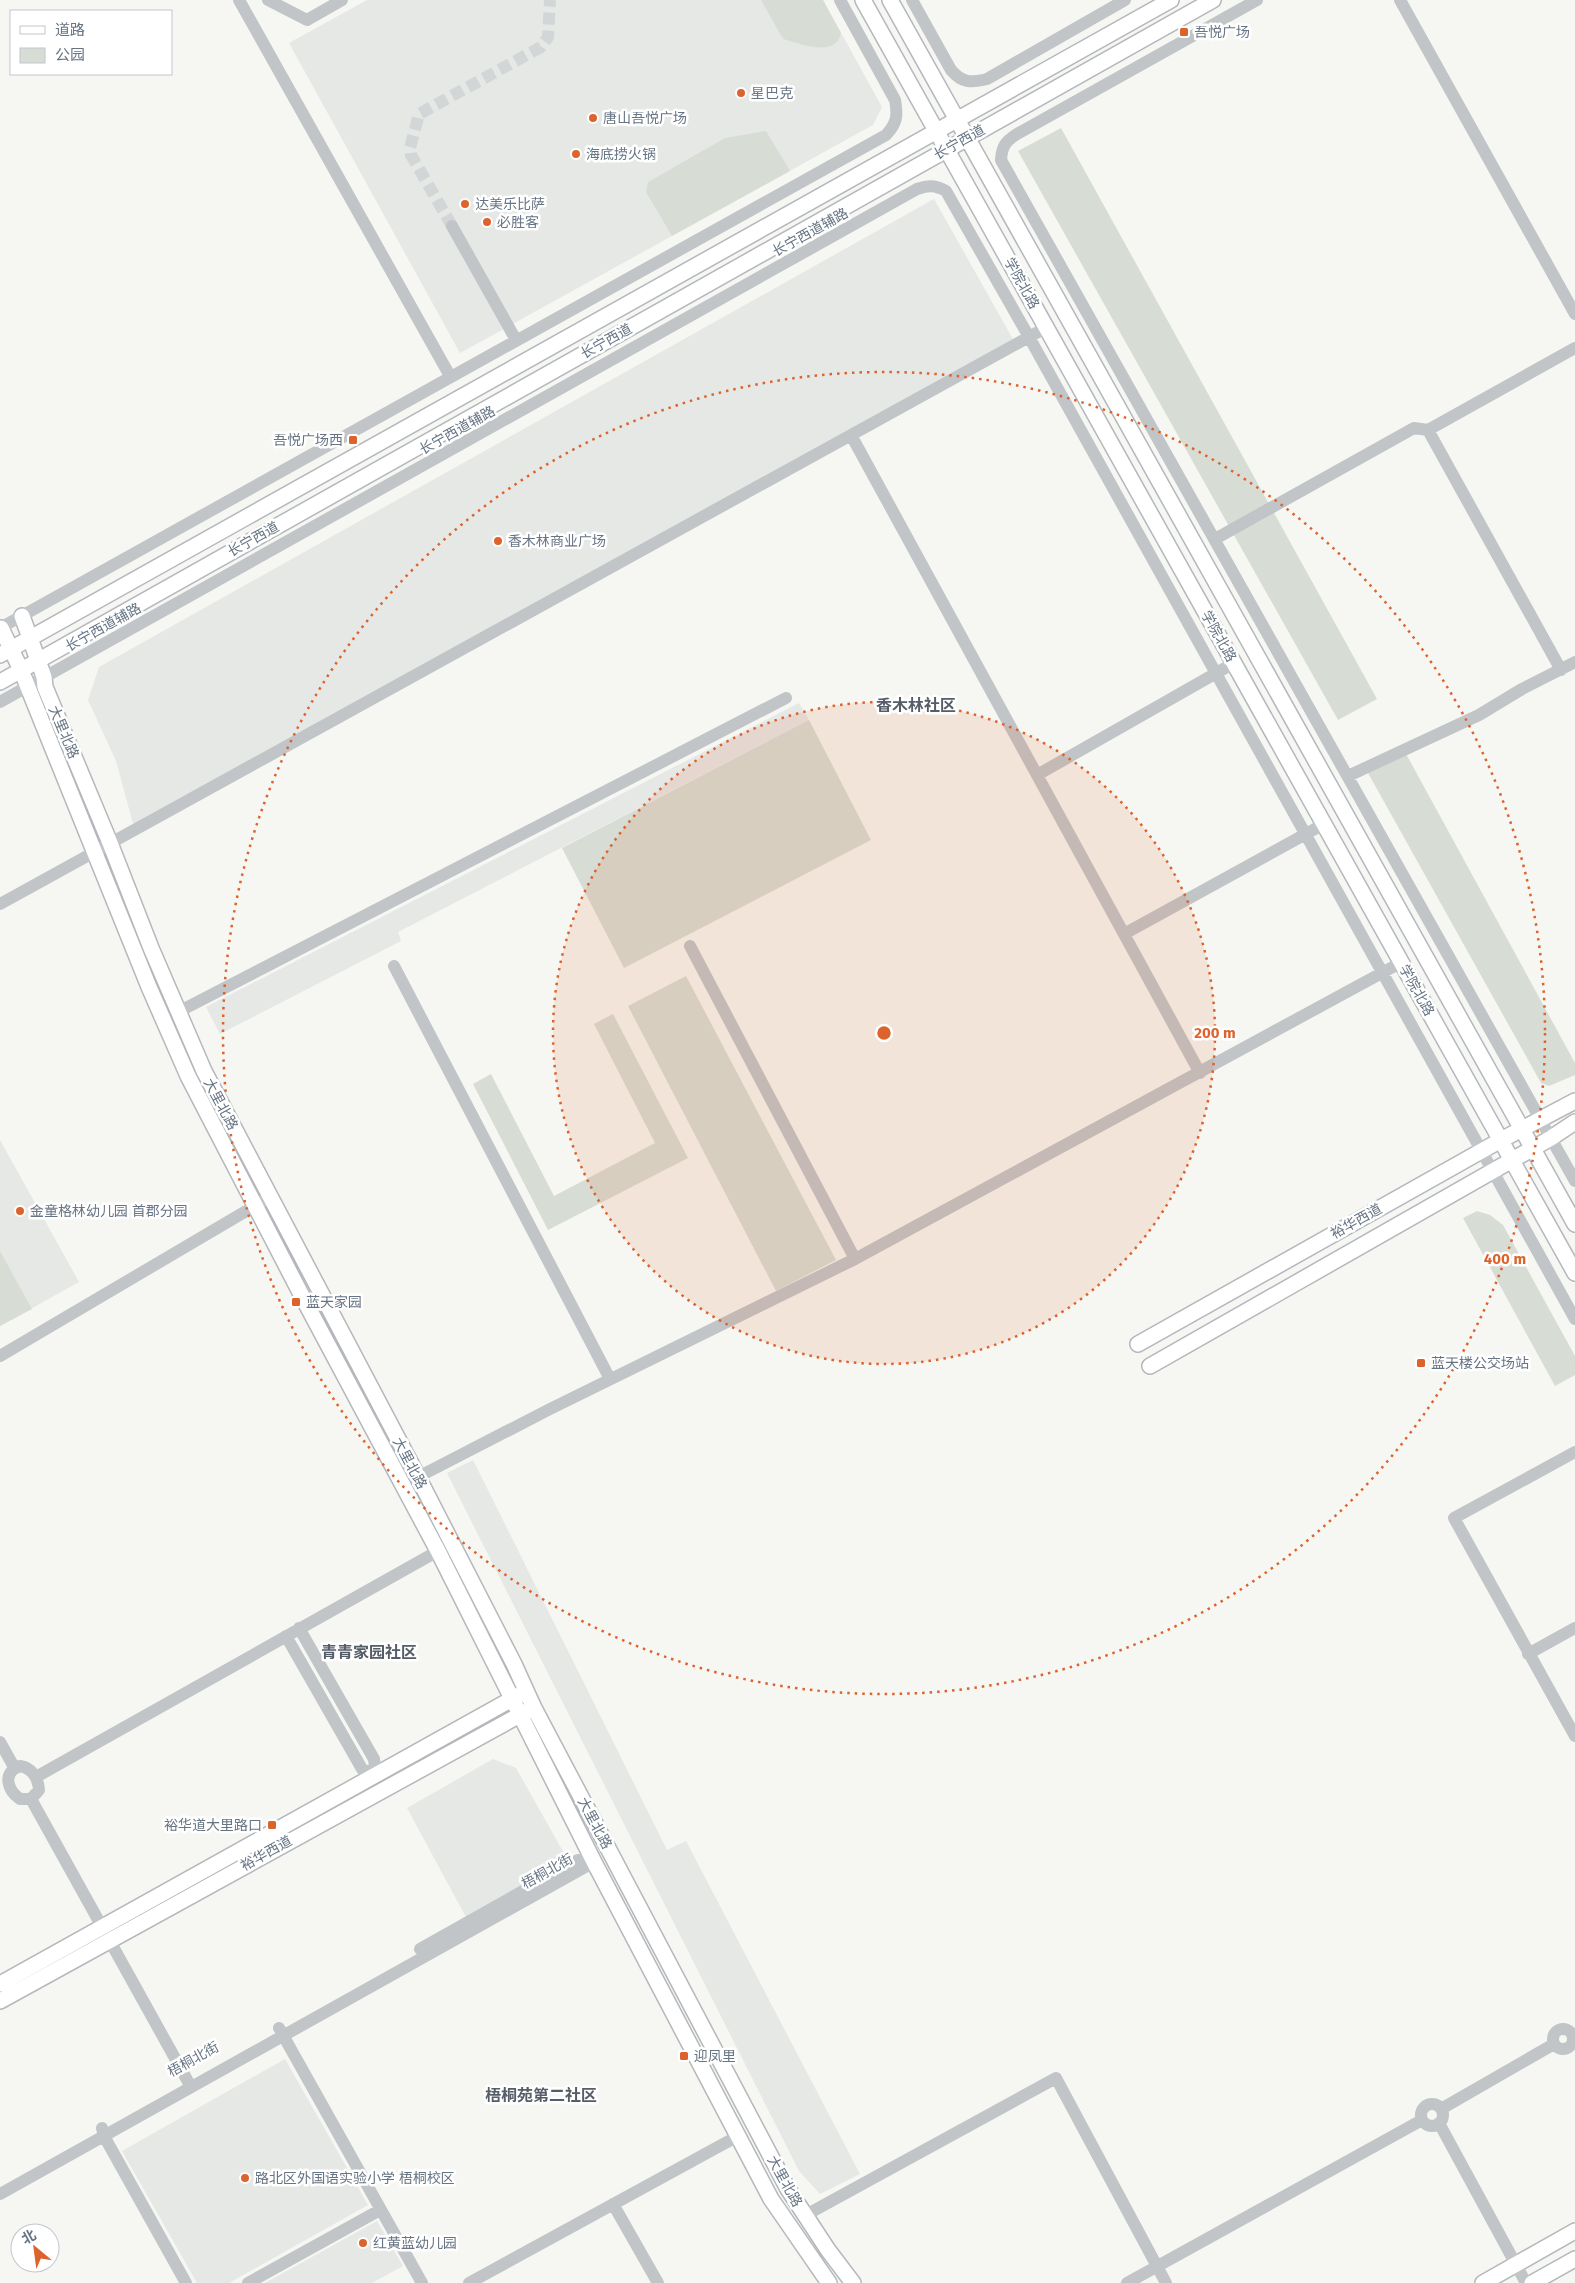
<svg xmlns="http://www.w3.org/2000/svg" width="1575" height="2283" viewBox="0 0 1575 2283" font-family="'Fira Sans','Noto Sans SC',sans-serif">
  <rect width="100%" height="100%" fill="#f6f6f3"/>
  <path fill="#e6e8e6" d="M367,0H823L882,107L873,125L460,353L289,43Z
    M934,199L1014,341L135,831L116,761L88,700L99,667Z
    M799,703L809,720L398,932L401,941L220,1034L206,1007Z
    M0,1140L79,1282L0,1326Z
    M473,1460L667,1850L686,1841L860,2174L820,2194L799,2171L447,1473Z
    M493,1759L516,1768L569,1862L467,1919L407,1808Z
    M285,2059L368,2205L229,2283H197L122,2151Z
    M377,2221L403,2266L372,2283H265Z"/>
  <path fill="#d7ddd4" d="M761,0H823L841,33C836,59 799,43 783,39Z
    M1061,128L1377,699L1338,720L1018,151Z
    M766,131L790,171L672,236L646,192L648,182L725,138Z
    M809,720L871,840L624,968L562,848Z
    M1405,752L1575,1063V1075L1549,1086L1541,1083L1368,773Z
    M686,976L836,1260L776,1291L628,1006Z
    M613,1014L688,1158L548,1230L473,1084L491,1074L554,1196L655,1143L594,1024Z
    M1477,1211L1490,1215L1503,1225L1575,1356V1375L1555,1386L1463,1218Z
    M0,1251L32,1309L0,1326Z"/>
  <g fill="none" stroke-linecap="round" stroke-linejoin="round">
    <path stroke="#d2d6d7" stroke-width="12" stroke-dasharray="12 6" stroke-linecap="butt" d="M452,226L411,155L410,148L419,114L541,47L548,37L550,0"/>
    <defs>
      <path id="major" d="M863,0L1575,1273
        M890,0L1575,1224
        M22,616L44,677L45,687L110,843L151,948L204,1071L418,1477L514,1664L534,1708L788,2189L828,2250L853,2283
        M1,628L21,670L149,987L188,1076L302,1296L438,1551L594,1862L771,2199L829,2283
        M0,655L1171,0
        M0,682L1213,0
        M1138,1344L1501,1140L1575,1101
        M1150,1366L1551,1138L1575,1122
        M0,1984L521,1694
        M0,2001L527,1711
        M1483,2283L1575,2231
        M1532,2283L1575,2259"/>
    </defs>
    <use href="#major" stroke="#b4b8bc" stroke-width="18"/>
    <path stroke="#c1c5c8" stroke-width="12" d="M239,0L450,376
      M268,0L307,20L342,0
      M912,0L951,70C962,83 971,83 987,79L1125,0
      M1257,0L1017,134C1005,142 1002,146 1001,160L1575,1181
      M1400,0L1575,314
      M452,226L516,340
      M851,435L1200,1073
      M1215,539L1414,428L1428,430
      M0,628L886,135C897,123 898,116 895,100L840,0
      M1561,670L1428,430L1575,348
      M0,702L917,189C929,185 935,185 946,191L1029,337L1575,1319
      M1037,775L1234,663
      M1348,776L1479,715L1522,689L1575,662
      M0,904L1047,327
      M1124,934L1324,824
      M690,946L855,1259
      M394,966L610,1379
      M178,1012L786,698
      M0,1356L270,1197
      M1575,1452L1454,1518L1575,1736
      M418,1477L550,1409L855,1259L1402,962
      M299,1628L374,1759L376,1775
      M286,1636L362,1769L376,1775
      M1528,1654L1575,1628
      M0,1742L14,1767
      M20,1766C32,1768 38,1777 39,1790L31,1799H20C7,1790 2,1772 20,1766Z
      M36,1777L438,1551
      M31,1799L191,2087
      M420,1949L578,1860L594,1862
      M279,2028L422,2283
      M1553 2039a10 10 0 1 1 20 0a10 10 0 1 1-20 0Z
      M1421 2115a11 11 0 1 1 22 0a11 11 0 1 1-22 0Z
      M1441,2109L1554,2044
      M1439,2123L1526,2283
      M102,2128L104,2136L186,2283
      M0,2194L594,1862
      M613,2204L658,2283
      M804,2216L1056,2078L1166,2283
      M248,2283L380,2210
      M469,2283L738,2136
      M1127,2283L1422,2120"/>
    <use href="#major" stroke="#fff" stroke-width="15"/>
  </g>
  <circle cx="884" cy="1033" r="331" fill="#dd632c" fill-opacity=".12"/>
  <g fill="none" stroke="#dd632c" stroke-width="2.5" stroke-dasharray="2.5 5">
    <circle cx="884" cy="1033" r="331"/>
    <circle cx="884" cy="1033" r="661"/>
  </g>
  <g fill="#dd632c" stroke="#fff" stroke-width="2">
    <rect x="1179" y="27" width="10" height="10" rx="2.5"/>
    <circle cx="741" cy="93" r="5"/>
    <circle cx="593" cy="118" r="5"/>
    <circle cx="576" cy="154" r="5"/>
    <circle cx="465" cy="204" r="5"/>
    <circle cx="487" cy="222" r="5"/>
    <rect x="348" y="435" width="10" height="10" rx="2.5"/>
    <circle cx="498" cy="541" r="5"/>
    <circle cx="20" cy="1211" r="5"/>
    <rect x="291" y="1297" width="10" height="10" rx="2.5"/>
    <rect x="1416" y="1358" width="10" height="10" rx="2.5"/>
    <rect x="267" y="1820" width="10" height="10" rx="2.5"/>
    <rect x="679" y="2051" width="10" height="10" rx="2.5"/>
    <circle cx="245" cy="2178" r="5"/>
    <circle cx="363" cy="2243" r="5"/>
  </g>
  <g text-anchor="middle" stroke-width="5" stroke-linejoin="round" paint-order="stroke">
    <g font-size="14" fill="#667483" stroke="#fff" text-anchor="start">
      <text x="1194" y="37">吾悦广场</text>
      <text x="751" y="98">星巴克</text>
      <text x="603" y="123">唐山吾悦广场</text>
      <text x="586" y="159">海底捞火锅</text>
      <text x="475" y="209">达美乐比萨</text>
      <text x="497" y="227">必胜客</text>
      <text x="343" y="445" text-anchor="end">吾悦广场西</text>
      <text x="508" y="546">香木林商业广场</text>
      <text x="30" y="1216">金童格林幼儿园 首郡分园</text>
      <text x="306" y="1307">蓝天家园</text>
      <text x="1431" y="1368">蓝天楼公交场站</text>
      <text x="262" y="1830" text-anchor="end">裕华道大里路口</text>
      <text x="694" y="2061">迎凤里</text>
      <text x="255" y="2183">路北区外国语实验小学 梧桐校区</text>
      <text x="373" y="2248">红黄蓝幼儿园</text>
    </g>
    <g font-size="14" fill="#667483" stroke="#fff">
      <text transform="translate(959 142) rotate(-29)" y="5">长宁西道</text>
      <text transform="translate(810 232) rotate(-29)" y="5">长宁西道辅路</text>
      <text transform="translate(1022 283) rotate(61)" y="5">学院北路</text>
      <text transform="translate(606 341) rotate(-29)" y="5">长宁西道</text>
      <text transform="translate(457 430) rotate(-29)" y="5">长宁西道辅路</text>
      <text transform="translate(253 539) rotate(-29)" y="5">长宁西道</text>
      <text transform="translate(103 627) rotate(-29)" y="5">长宁西道辅路</text>
      <text transform="translate(1219 636) rotate(61)" y="5">学院北路</text>
      <text transform="translate(64 732) rotate(67)" y="5">大里北路</text>
      <text transform="translate(1417 990) rotate(61)" y="5">学院北路</text>
      <text transform="translate(221 1104) rotate(62)" y="5">大里北路</text>
      <text transform="translate(1356 1221) rotate(-29)" y="5">裕华西道</text>
      <text transform="translate(410 1463) rotate(62)" y="5">大里北路</text>
      <text transform="translate(595 1823) rotate(62)" y="5">大里北路</text>
      <text transform="translate(266 1853) rotate(-29)" y="5">裕华西道</text>
      <text transform="translate(547 1871) rotate(-29)" y="5">梧桐北街</text>
      <text transform="translate(193 2059) rotate(-29)" y="5">梧桐北街</text>
      <text transform="translate(785 2181) rotate(61)" y="5">大里北路</text>
    </g>
    <g font-size="16" font-weight="bold" fill="#545d68" stroke="#fff">
      <text x="916" y="711">香木林社区</text>
      <text x="369" y="1658">青青家园社区</text>
      <text x="541" y="2101">梧桐苑第二社区</text>
    </g>
  </g>
  <circle cx="884" cy="1033" r="8" fill="#dd632c" stroke="#fff" stroke-width="2.5"/>
  <g font-size="15" text-anchor="middle" font-weight="bold" fill="#dd632c" stroke="#fff" stroke-width="5" stroke-linejoin="round" paint-order="stroke">
    <text x="1215" y="1038">200 m</text>
    <text x="1505" y="1264">400 m</text>
  </g>
  <rect x="10" y="10" width="162" height="65" fill="#ffffff" stroke="#c2c7cd"/>
  <rect x="20" y="26" width="25" height="8" fill="#ffffff" stroke="#c2c7cd"/>
  <text x="55" y="35" font-size="15" fill="#667483">道路</text>
  <rect x="20" y="48" width="25" height="15" fill="#d7ddd4" stroke="#c2c7cd"/>
  <text x="55" y="60" font-size="15" fill="#667483">公园</text>
  <g transform="translate(35 2248) rotate(331)"><circle r="24" fill="#ffffff" stroke="#c2c7cd"/>
  <path d="M0-4L9 19L0 12L-9 19Z" fill="#dd632c"/>
  <text y="-8" font-size="14" font-weight="bold" text-anchor="middle" fill="#667483">北</text>
  </g>
</svg>
